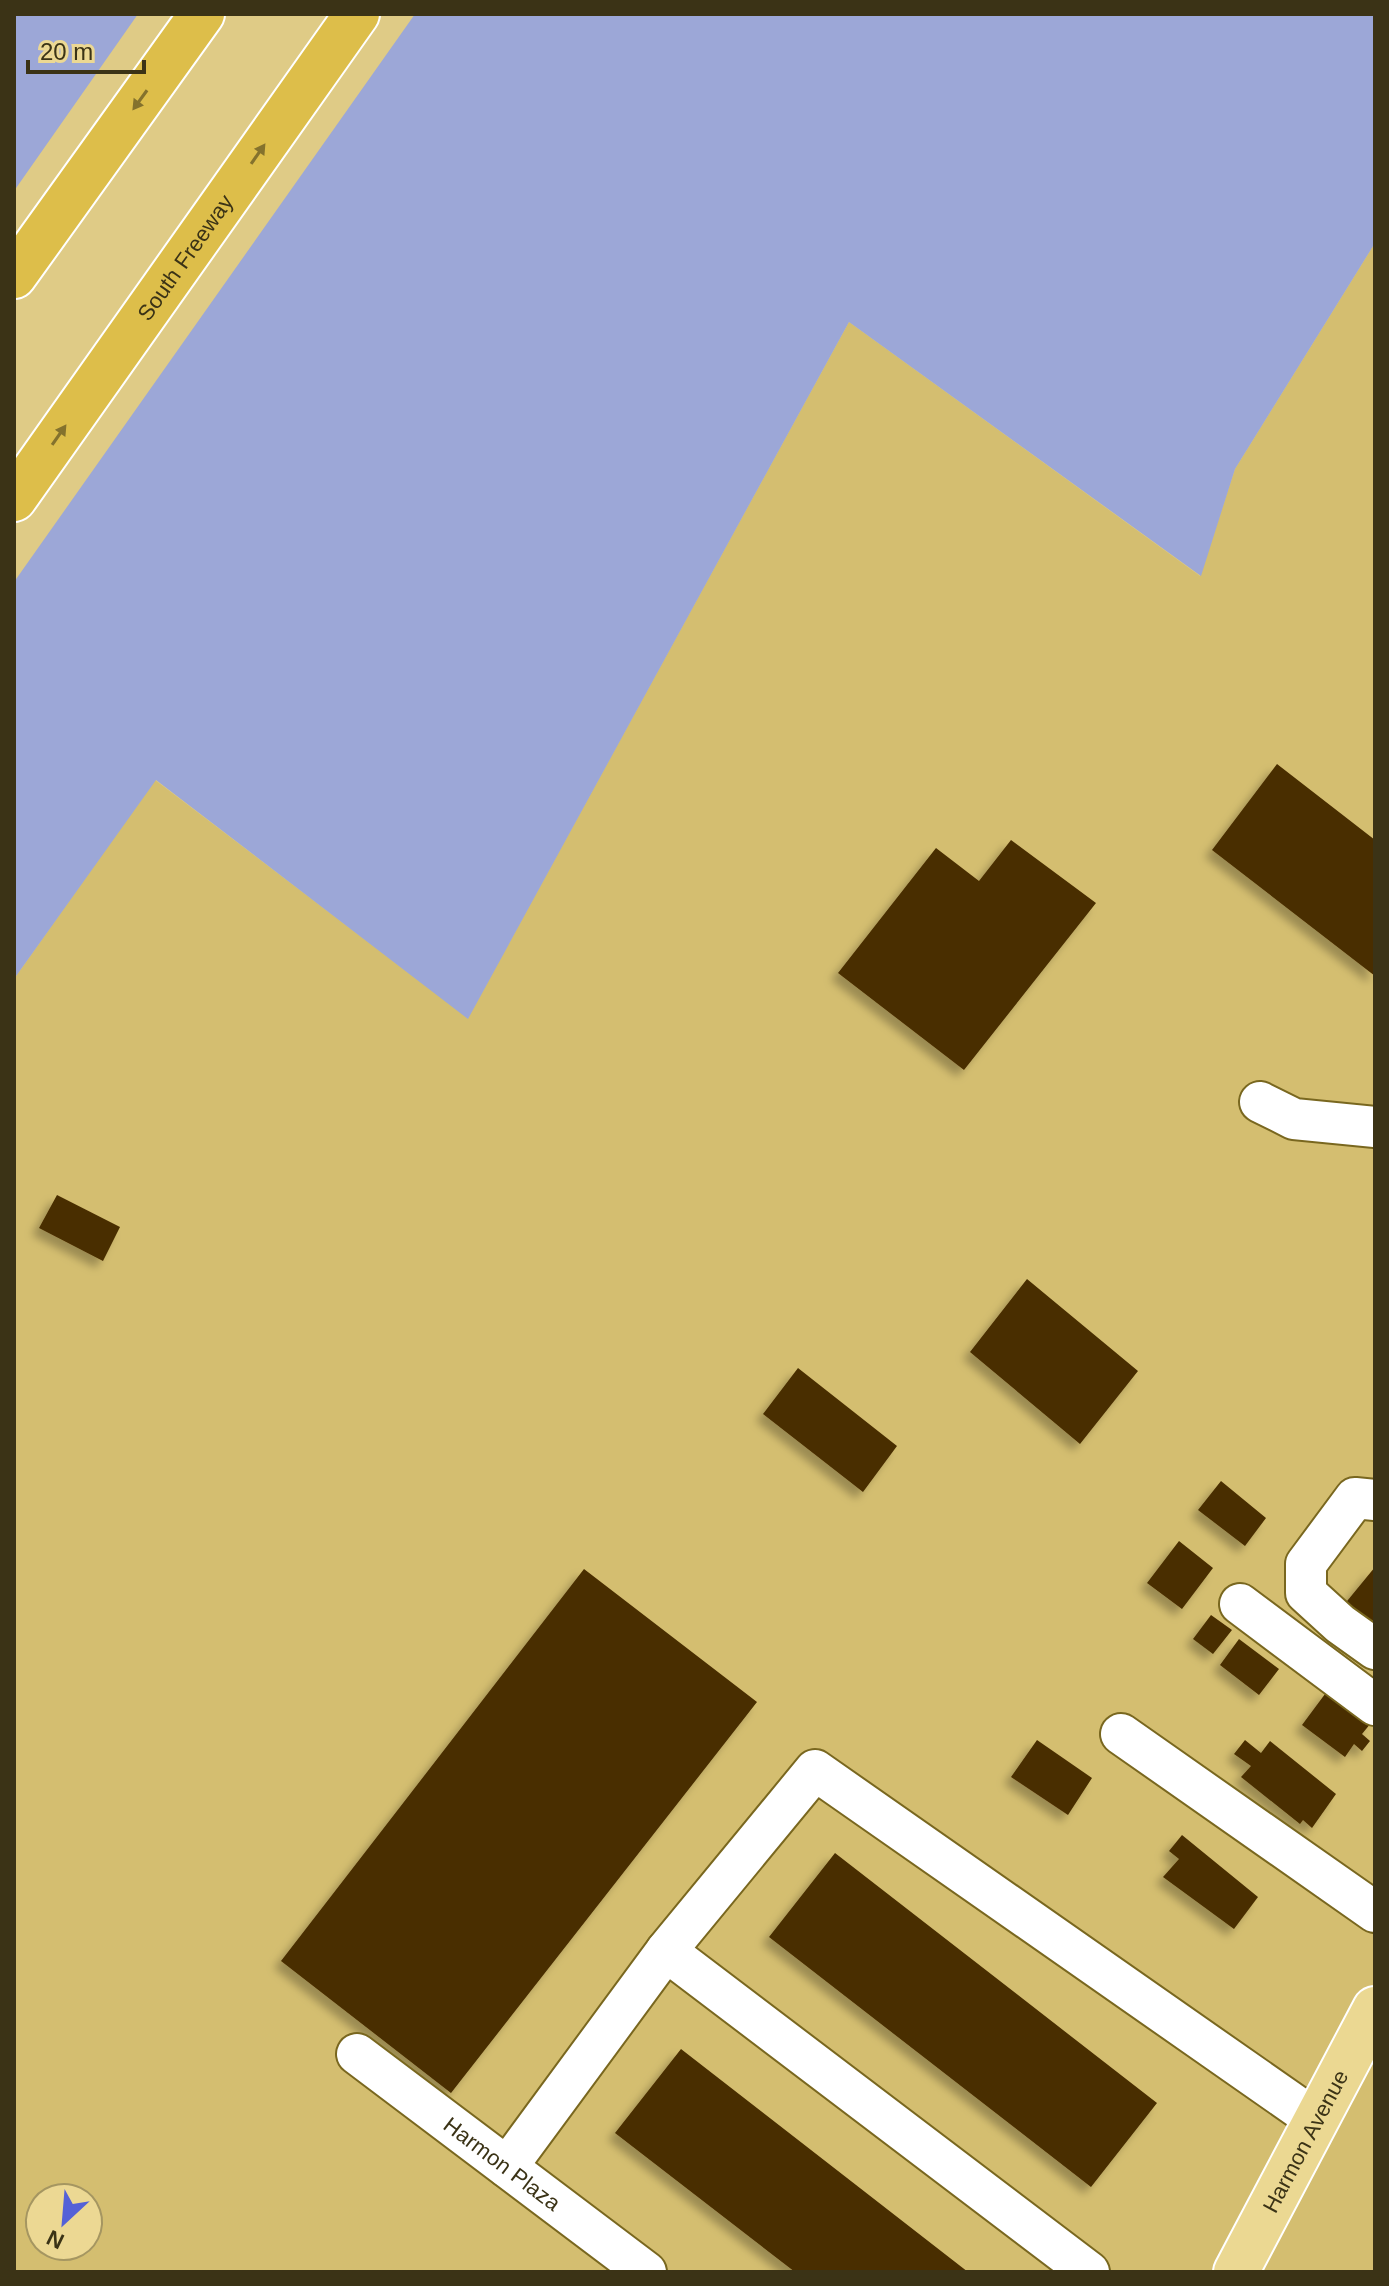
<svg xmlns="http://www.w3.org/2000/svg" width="1389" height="2286" viewBox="0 0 1389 2286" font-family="Helvetica,sans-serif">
  <defs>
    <filter id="shadow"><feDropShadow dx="-7" dy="7" stdDeviation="4" flood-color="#0004"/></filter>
  </defs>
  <rect width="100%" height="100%" fill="#dfcb86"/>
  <path fill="#d4be70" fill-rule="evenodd" d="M1375,243V2272H14V979L155,780L468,1018L849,322L1200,576L1235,469ZM40,2198H88V2246H40Z"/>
  <path fill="#9ca7d7" d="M14,14H138L14,191Z
    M415,14H1375V243L1235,469L1201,576L849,322L468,1019L156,780L14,979V582Z"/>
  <path fill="#492e01" filter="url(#shadow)" d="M1277,764L1375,840V976L1212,850Z
    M1011,840L1096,903L964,1070L838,973L936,848L979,881Z
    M57,1195L120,1227L103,1261L39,1228Z
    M1027,1279L1138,1371L1080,1444L970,1352Z
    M798,1368L897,1446L863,1492L763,1414Z
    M1221,1481L1266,1518L1245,1546L1198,1510Z
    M1179,1541L1213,1568L1182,1609L1147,1583Z
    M1375,1567V1631L1343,1606Z
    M584,1569L757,1702L451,2093L281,1961Z
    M1211,1615L1232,1630L1213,1654L1193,1639Z
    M1239,1639L1279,1669L1259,1695L1220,1665Z
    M1328,1690L1371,1723L1362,1734L1370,1741L1362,1751L1354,1744L1345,1757L1302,1725Z
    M1037,1740L1092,1778L1068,1815L1011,1777Z
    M1245,1740L1261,1753L1270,1741L1336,1794L1312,1828L1303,1820L1300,1824L1241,1777L1251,1766L1234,1754Z
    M1182,1835L1258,1897L1234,1929L1163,1877L1179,1859L1169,1851Z
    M835,1853L1157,2103L1091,2187L769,1937Z
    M681,2049L968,2272H795L615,2133Z"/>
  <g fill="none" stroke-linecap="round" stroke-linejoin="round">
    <defs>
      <g id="minor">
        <path d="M1260,1102L1294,1119L1375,1127"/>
        <path d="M1375,1500L1355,1498L1306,1564V1593L1340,1624L1375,1649"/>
        <path d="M1240,1604L1375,1705"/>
        <path d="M1121,1734L1375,1912"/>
        <path id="s1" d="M357,2054L646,2272"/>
        <path d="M507,2167L666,1951"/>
        <path d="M1089,2272L666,1951L815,1770L1316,2120"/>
      </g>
      <g id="major">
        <path id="s2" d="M1236,2272L1375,2009"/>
      </g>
      <g id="highway">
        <path d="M14,276L202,14"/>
        <path id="s3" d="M14,499L357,14"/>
      </g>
    </defs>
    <use href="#minor" stroke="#79671f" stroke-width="44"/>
    <use href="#major" stroke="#fff" stroke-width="48"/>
    <use href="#highway" stroke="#fff" stroke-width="48"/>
    <use href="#minor" stroke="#fff" stroke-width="40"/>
    <use href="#major" stroke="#ebd892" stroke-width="44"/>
    <use href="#highway" stroke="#ddbe4a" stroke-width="44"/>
  </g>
  <defs><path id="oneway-solid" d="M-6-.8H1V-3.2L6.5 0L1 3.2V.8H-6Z" transform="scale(2)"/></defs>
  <g fill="#84722d">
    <use href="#oneway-solid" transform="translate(140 100) rotate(126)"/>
    <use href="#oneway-solid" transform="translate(258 154) rotate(-55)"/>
    <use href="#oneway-solid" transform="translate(59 435) rotate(-55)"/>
  </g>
  <g text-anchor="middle" stroke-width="8" stroke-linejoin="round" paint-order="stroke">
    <g font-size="22" fill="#3b3316" stroke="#ecd893">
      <text dy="8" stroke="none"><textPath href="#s3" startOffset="296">South Freeway</textPath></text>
      <text dy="8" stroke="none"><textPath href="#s2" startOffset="148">Harmon Avenue</textPath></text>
      <text dy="8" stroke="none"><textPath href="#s1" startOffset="182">Harmon Plaza</textPath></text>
    </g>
  </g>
  <rect width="1389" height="2286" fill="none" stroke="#3b3316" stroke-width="32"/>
  <g transform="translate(64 2222) rotate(206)"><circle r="38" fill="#ecd893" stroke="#a59661" stroke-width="2"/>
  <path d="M0-6L14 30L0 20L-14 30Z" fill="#5461d7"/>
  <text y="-12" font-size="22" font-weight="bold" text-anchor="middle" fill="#3b3316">N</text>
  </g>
  <path d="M28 60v12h116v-12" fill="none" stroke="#3b3316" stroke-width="4"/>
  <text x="40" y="60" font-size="24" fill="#3b3316" stroke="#ecd893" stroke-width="6" paint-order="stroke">20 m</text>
</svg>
